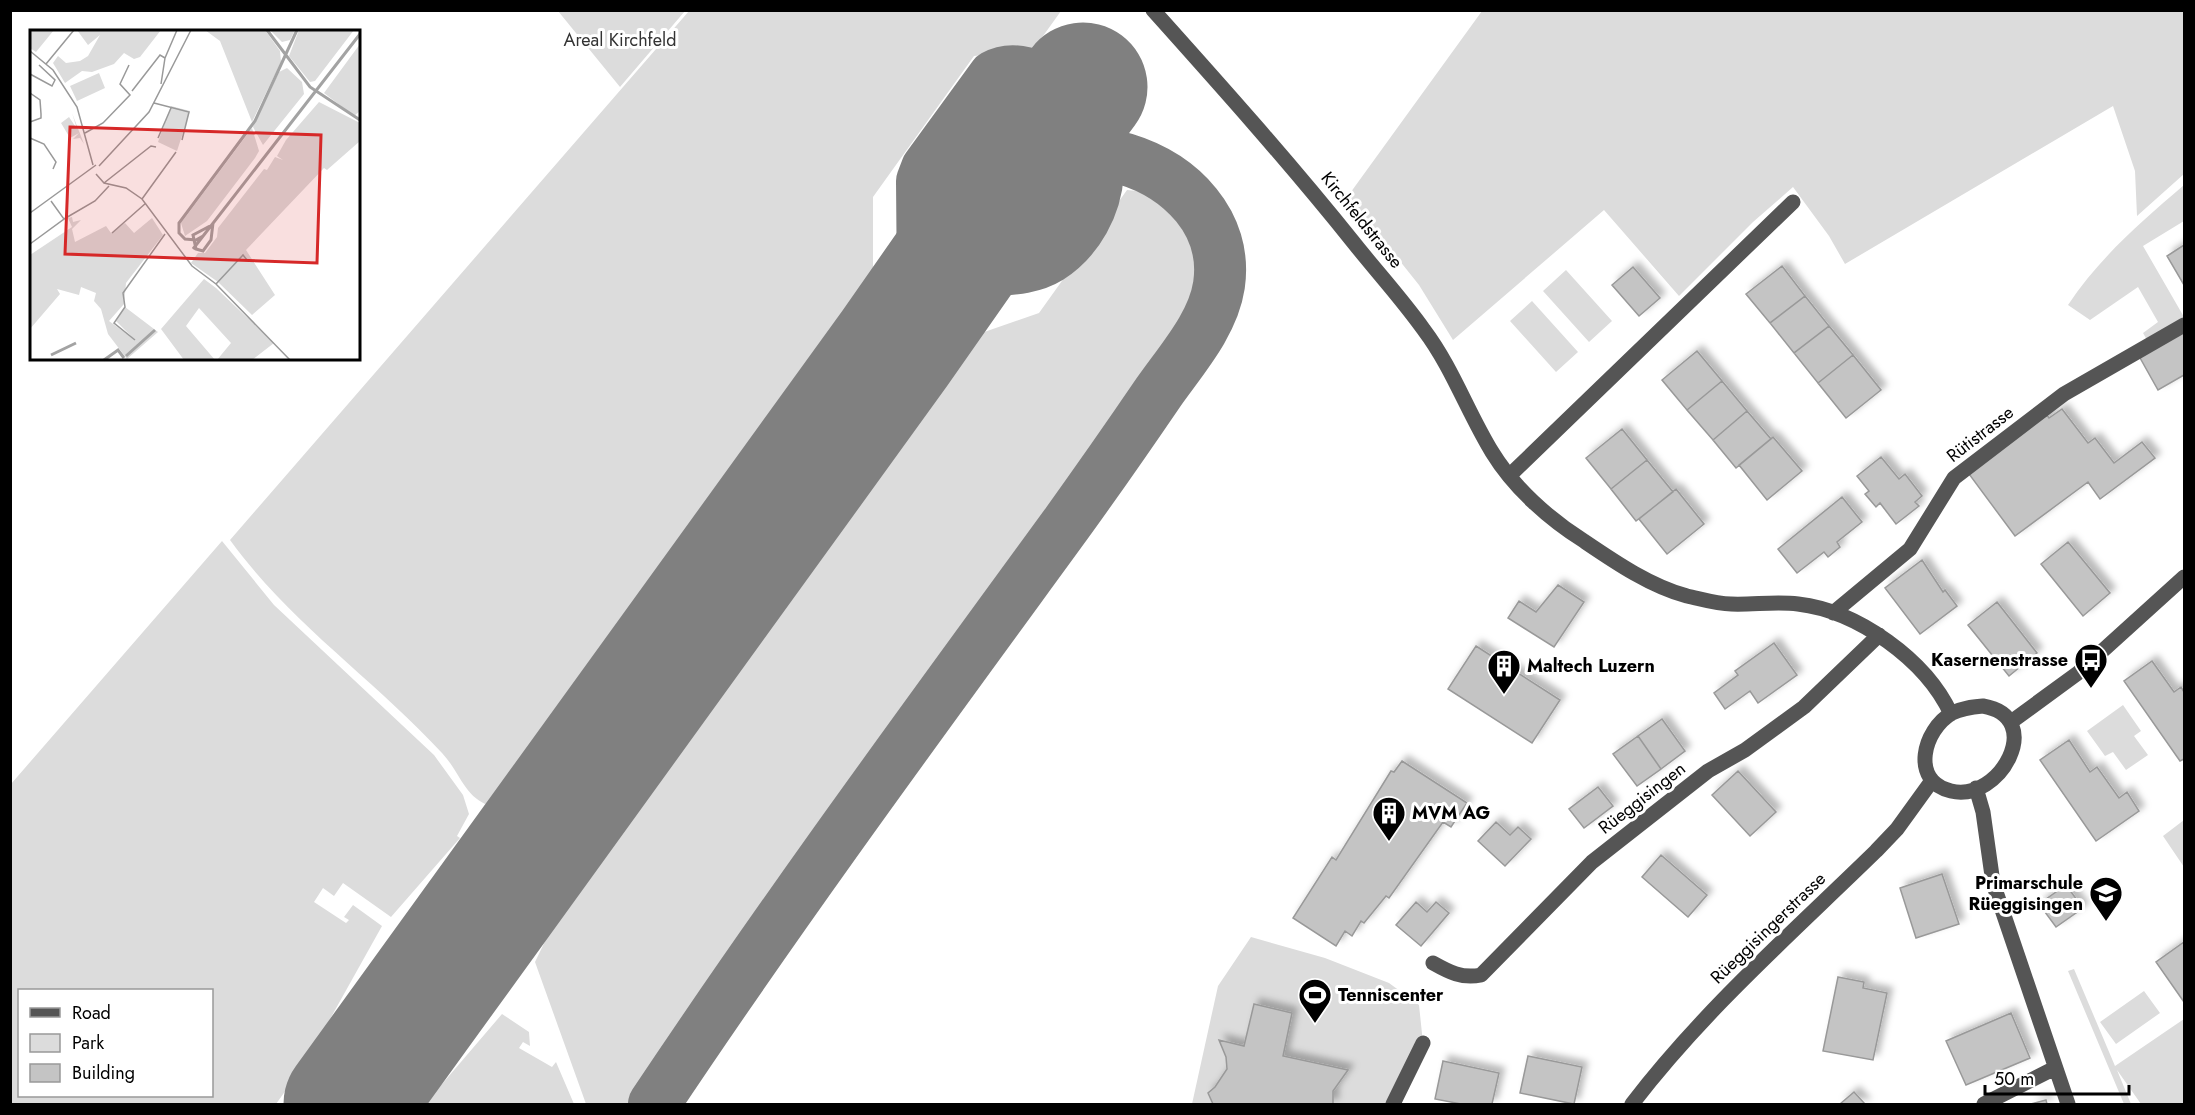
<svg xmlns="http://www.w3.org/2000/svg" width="2195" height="1115" viewBox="0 0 2195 1115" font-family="Jost,sans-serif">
  <defs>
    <filter id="shadow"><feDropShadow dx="5.5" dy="-5.5" stdDeviation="3" flood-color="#0004"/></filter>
  </defs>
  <rect width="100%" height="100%" fill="#fff"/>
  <path fill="#dcdcdc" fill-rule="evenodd" d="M558,11H685L620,87Z
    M689,11H1061L1033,50L974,56L873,197V274L490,806C464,797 460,772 442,753C373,678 291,624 230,540Z
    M1482,11H2184V174L2137,216L2135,171L2113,106L1845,264L1829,236L1793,187L1753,222L1679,296L1604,210L1453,340L1419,285L1348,196Z
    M2184,185V221L2143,246L2184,317L2147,340L2143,333L2158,322L2138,287L2090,320L2068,305C2100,257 2141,222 2184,185Z
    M1127,190C1192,194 1214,258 1196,312L666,1053L635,1104H586L535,962L567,896L967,338L1039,313Z
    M1566,270L1612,321L1589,342L1543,291Z
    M1532,301L1578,352L1556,372L1510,321Z
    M222,541L274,605L434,755L463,795L469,814L457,836L460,838L391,917L343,883L334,896L323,888L314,902L346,923L349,920L344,917L353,905L382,926L306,1062L276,1104H11V784ZM20,990H212V1096H20Z
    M2123,705L2141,731L2134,736L2148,755L2126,770L2113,752L2105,756L2087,731Z
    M2184,820V867L2163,836Z
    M1251,937L1325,958L1389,983L1419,1005L1423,1043L1393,1104H1192L1218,986Z
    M2074,969L2115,1066L2184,1019V1104H2141L2117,1070L2131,1104H2124L2068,971Z
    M2144,991L2160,1013L2116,1044L2100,1022Z
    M502,1014L529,1032L530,1046L523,1042L519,1048L552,1067L556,1062L574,1104H425Z"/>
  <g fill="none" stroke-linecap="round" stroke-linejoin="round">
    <path stroke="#808080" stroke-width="52" d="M917,317L923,293L922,181L927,168L994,76C1014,65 1036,75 1054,86C1119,125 1108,220 1049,258C1015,279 966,260 937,288
      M654,1104C786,906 927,715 1067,523C1098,480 1128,437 1158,393C1181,360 1213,325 1219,285C1228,223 1181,176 1125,159C1074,143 1032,176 995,205"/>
    <path stroke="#808080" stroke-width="129" d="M348,1104L895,348L995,205L1083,87"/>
  </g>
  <path fill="#c4c4c4" stroke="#999" stroke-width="1.5" filter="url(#shadow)" d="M2184,245V285L2167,256Z
    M1782,266L1805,296L1770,323L1746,294Z
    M1633,267L1660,298L1639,316L1612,285Z
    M1805,296L1829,326L1794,353L1770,323Z
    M1829,326L1853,355L1818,383L1794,353Z
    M2184,331V375L2158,390L2139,356Z
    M1697,351L1722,381L1687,410L1662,380Z
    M1853,355L1881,390L1846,418L1818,383Z
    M1722,381L1747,411L1713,440L1687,410Z
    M2062,409L2088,443L2095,438L2114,463L2142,442L2155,458L2100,499L2088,482L2015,536L1969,474L2047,415L2049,418Z
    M1747,411L1771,439L1736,468L1713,440Z
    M1622,429L1647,460L1611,489L1586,458Z
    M1773,437L1802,471L1767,500L1739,465Z
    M1881,457L1899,479L1905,474L1922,496L1915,502L1919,506L1896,524L1880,503L1876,507L1865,494L1869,491L1857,476Z
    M1647,460L1673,492L1636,521L1611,489Z
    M1676,489L1704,524L1667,554L1639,519Z
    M1842,497L1862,522L1837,542L1840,547L1828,557L1824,552L1797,573L1778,549Z
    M2068,542L2110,593L2083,616L2041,564Z
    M1922,560L1943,592L1945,590L1957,606L1920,634L1885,588Z
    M1558,585L1584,602L1554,647L1508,618L1519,601L1536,612Z
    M1997,602L2037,653L2009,676L1968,625Z
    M1774,643L1797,675L1758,703L1750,691L1725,709L1714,693L1738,675L1735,671Z
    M1476,646L1560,700L1532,743L1448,689Z
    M2152,661L2174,692L2181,687L2184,692V759L2180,761L2124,681Z
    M1662,719L1685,751L1661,769L1638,736Z
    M1638,736L1661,769L1637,786L1613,754Z
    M2069,740L2090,772L2097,767L2119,798L2127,792L2139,811L2096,841L2040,760Z
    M1402,761L1467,803L1451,827L1443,822L1389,898L1386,896L1364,923L1361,921L1352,936L1345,931L1336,946L1293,918L1332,857L1336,860L1391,771L1394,772Z
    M1738,771L1776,812L1750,836L1712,795Z
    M1598,787L1613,806L1584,828L1569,809Z
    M1496,822L1510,835L1518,827L1531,839L1505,866L1478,841Z
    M1661,855L1707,895L1688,917L1642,877Z
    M1942,874L1959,924L1916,938L1900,888Z
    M2066,885L2083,908L2056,927L2039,904Z
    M1416,902L1427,912L1436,902L1449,913L1421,946L1396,925Z
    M2184,942V1002L2156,962Z
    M1838,977L1864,982L1863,988L1887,993L1873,1060L1823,1051Z
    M1254,1004L1292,1013L1283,1056L1348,1070L1333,1091V1104H1213L1208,1093L1215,1087L1227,1069L1226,1057L1219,1040L1244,1046Z
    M2011,1013L2030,1058L1966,1085L1946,1041Z
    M1528,1056L1582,1067L1574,1104L1520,1093Z
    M1443,1061L1499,1073L1492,1104H1461L1435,1099Z
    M1854,1092L1865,1104H1840Z
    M2046,1100L2047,1104H2031Z"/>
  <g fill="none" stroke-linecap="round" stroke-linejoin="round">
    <path stroke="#555" stroke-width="15" d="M1153,10C1222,87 1289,162 1354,243C1377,272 1402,299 1424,330C1452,367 1468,413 1492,452C1514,488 1549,519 1584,541C1615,562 1650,586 1687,596C1701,599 1717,604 1731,604C1753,605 1776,601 1798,604C1858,611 1926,660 1951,714
      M1509,476L1793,202
      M1833,613L1910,549L1954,478L2064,394L2184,325
      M1983,706C2047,717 2000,803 1951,791C1910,781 1923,730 1952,713C1962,708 1972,707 1983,706Z
      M2011,722L2078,673L2184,577
      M1976,788L1983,812L1993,883L2068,1104
      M1433,963C1449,972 1462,979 1481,975L1592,862L1708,771L1745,750L1804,707L1879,635
      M1393,1104L1423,1043
      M1632,1104C1704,1010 1792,933 1876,851L1897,829L1931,782
      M1984,1104L2055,1068"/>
  </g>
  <defs>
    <symbol id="bus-pin" viewBox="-11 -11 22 30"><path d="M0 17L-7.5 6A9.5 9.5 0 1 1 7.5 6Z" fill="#000" stroke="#fff"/><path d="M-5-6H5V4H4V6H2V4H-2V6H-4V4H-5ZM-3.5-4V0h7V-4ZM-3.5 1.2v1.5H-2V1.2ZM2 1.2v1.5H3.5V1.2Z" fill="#fff"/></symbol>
    <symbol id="building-pin" viewBox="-11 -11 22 30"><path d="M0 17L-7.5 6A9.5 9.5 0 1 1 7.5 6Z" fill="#000" stroke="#fff"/><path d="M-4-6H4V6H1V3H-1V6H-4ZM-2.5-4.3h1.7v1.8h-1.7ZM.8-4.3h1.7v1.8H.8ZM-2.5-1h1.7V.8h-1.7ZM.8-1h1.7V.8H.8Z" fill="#fff"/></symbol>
    <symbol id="school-pin" viewBox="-11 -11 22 30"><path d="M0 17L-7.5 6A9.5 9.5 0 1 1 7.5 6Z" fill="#000" stroke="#fff"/><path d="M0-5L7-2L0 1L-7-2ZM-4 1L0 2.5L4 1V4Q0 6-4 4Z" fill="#fff"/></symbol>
    <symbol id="stadium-pin" viewBox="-11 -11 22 30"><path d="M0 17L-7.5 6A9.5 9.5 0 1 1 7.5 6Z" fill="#000" stroke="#fff"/><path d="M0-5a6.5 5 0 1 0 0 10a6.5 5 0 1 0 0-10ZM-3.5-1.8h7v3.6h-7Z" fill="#fff"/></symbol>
  </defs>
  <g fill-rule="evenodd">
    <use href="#bus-pin" x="2072" y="641" width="38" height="52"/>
    <use href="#building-pin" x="1485" y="647" width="38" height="52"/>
    <use href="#building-pin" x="1370" y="794" width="38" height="52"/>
    <use href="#school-pin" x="2087" y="874" width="38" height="52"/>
    <use href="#stadium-pin" x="1296" y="976" width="38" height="52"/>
  </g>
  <g text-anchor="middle" stroke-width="6" stroke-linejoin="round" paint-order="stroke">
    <g font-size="18" fill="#333" stroke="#fff">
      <text x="620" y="46">Areal Kirchfeld</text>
    </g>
    <g font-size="18" fill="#000" stroke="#fff">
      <text transform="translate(1362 220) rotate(51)" y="6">Kirchfeldstrasse</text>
      <text transform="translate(1980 434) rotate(-38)" y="6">Rütistrasse</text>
      <text transform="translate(1642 798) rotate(-38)" y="6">Rüeggisingen</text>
      <text transform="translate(1768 928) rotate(-44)" y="6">Rüeggisingerstrasse</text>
    </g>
    <g font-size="18" font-weight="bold" fill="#000" stroke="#fff" text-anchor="start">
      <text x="2068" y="666" text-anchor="end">Kasernenstrasse</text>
      <text x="1527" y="672">Maltech Luzern</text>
      <text x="1412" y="819">MVM AG</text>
      <text x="2083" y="889" text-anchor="end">Primarschule<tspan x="2083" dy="21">Rüeggisingen</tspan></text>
      <text x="1338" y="1001">Tenniscenter</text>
    </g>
  </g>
  <g transform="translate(30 30)">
    <rect width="330" height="330" fill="#fff"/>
    <path d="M0,0H24L6,22L0,18ZM47,0H131L110,27L104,29L94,23L84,34L62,42L52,41L35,53L23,33L28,26L36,33L50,31L58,26L70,5L58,15ZM175,0H235L250,21L251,32L222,92L190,11ZM240,0H265L260,10L252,12ZM269,0H324L285,51L280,52L259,26ZM330,14V81L324,86L294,63ZM257,38L272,52L274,64L233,115L223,97L249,42ZM69,43L75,58L47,71L40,56ZM289,72L330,93V111L297,140L294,138L216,220L245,265L222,285L188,252L161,233L168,223H175L187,207L188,198L234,139L237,140L245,127L253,130L247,126L256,110ZM141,76L160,81L147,121L128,112ZM42,83L54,114L50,108L43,109L49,103L40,108L31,93L39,87L47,99ZM222,98L229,121L225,128L177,191L155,206L151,193ZM42,187L43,192L51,190L42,199L45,212L76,196L81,203L95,193L104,203L122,188L133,205L96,253L94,274L79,291L105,310L86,291L95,277L128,302L97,329L78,304L71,279L64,271L66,263L51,257L49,265L27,259L30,264L0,299V225L42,197L38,188ZM174,249L186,258L244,313L222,330H187L201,313L169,278L156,296L185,330H154L131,299Z" fill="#dcdcdc"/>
    <path fill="none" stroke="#a3a3a3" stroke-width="3" d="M237,0L280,57L330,90M180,196L163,205L166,219L173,221L181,210L183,193M173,206L166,210L155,209L149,203V193L225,91L267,0M163,219L330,4M21,325L46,313M96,326L125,300M74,330L88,320L94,328"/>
    <path fill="none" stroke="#999" stroke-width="1.5" d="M0,21L23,40L47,77L63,135M135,28L147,0M16,34L44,0M0,44L22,56L25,50L9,35M102,61L130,25L135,28L131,54M0,63L10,70L11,84V88L0,92M124,73L159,82L152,110M55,103L73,93L100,65L90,54L99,35M0,108L14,114L26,132L23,139M128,108L141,78M69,136L119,82L161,0M66,144L74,153L96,158L112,169L162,236L186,254L260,330M74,153L121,116L126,117M112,169L146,122M0,183L66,135M34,189L65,171L79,156M82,203L116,173M0,214L34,189L21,171M186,254L213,225L217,230M105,310L84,293L95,277L93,263L135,204"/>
    <path fill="#d62828" fill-opacity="0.15" stroke="#d62828" stroke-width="3" d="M40,97L291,105L287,233L35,224Z"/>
    <rect width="330" height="330" fill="none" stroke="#000" stroke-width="3"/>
  </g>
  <rect width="2195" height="1115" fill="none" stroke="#000000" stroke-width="24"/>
  <rect x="18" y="989" width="195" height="108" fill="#ffffff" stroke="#999999" stroke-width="1.5"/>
  <rect x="30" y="1008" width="30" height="9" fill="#555555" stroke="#999999" stroke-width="1.5"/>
  <text x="72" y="1019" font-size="18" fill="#000000">Road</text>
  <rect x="30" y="1034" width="30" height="18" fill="#dcdcdc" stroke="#999999" stroke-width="1.5"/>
  <text x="72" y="1049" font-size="18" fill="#000000">Park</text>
  <rect x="30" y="1064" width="30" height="18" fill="#c4c4c4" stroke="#999999" stroke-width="1.5"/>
  <text x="72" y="1079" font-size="18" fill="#000000">Building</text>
  <path d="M1985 1085v9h144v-9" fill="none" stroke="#000000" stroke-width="3"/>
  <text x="1994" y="1085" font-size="18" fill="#000000" stroke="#ffffff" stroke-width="4.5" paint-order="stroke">50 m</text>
</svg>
